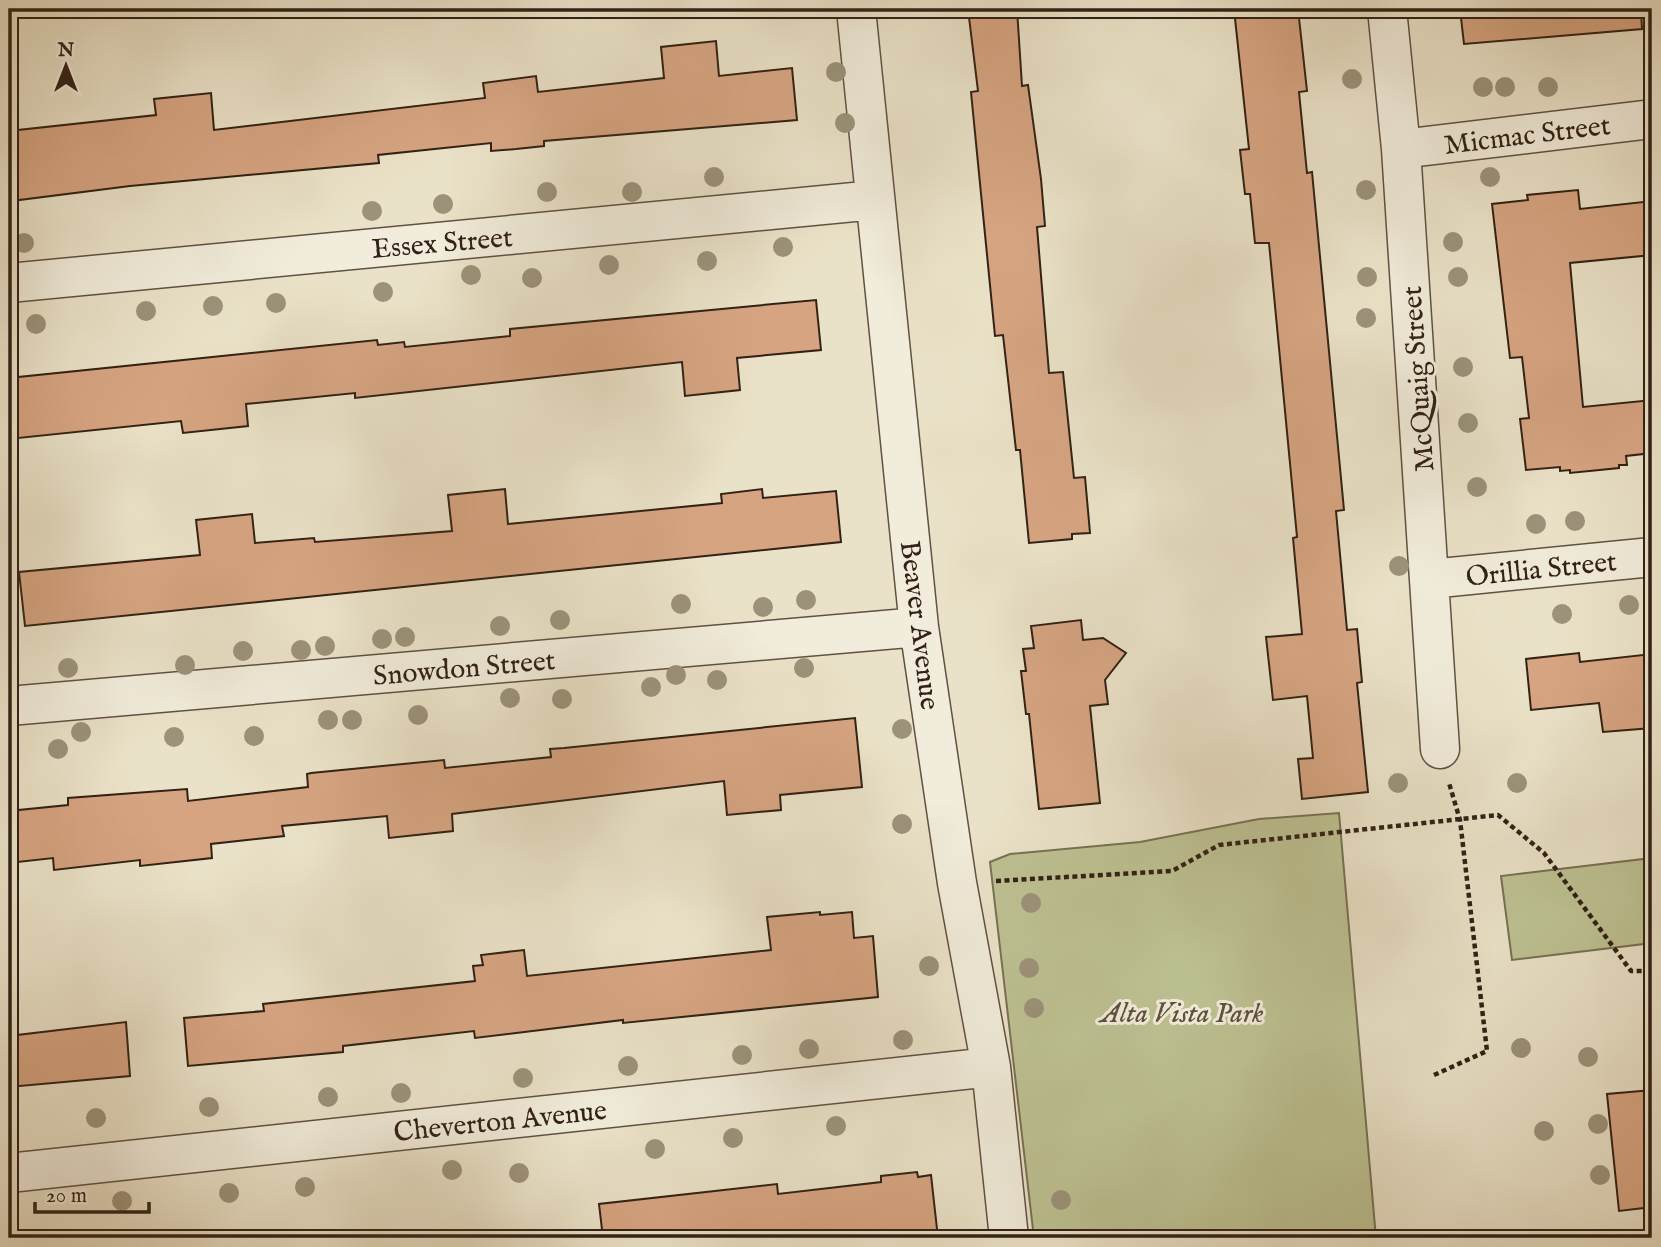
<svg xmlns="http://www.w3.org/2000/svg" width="1661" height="1247" viewBox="0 0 1661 1247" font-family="'IM FELL English',serif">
  <rect width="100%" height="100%" fill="#eae2c8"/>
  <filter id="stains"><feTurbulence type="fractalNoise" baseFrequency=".00286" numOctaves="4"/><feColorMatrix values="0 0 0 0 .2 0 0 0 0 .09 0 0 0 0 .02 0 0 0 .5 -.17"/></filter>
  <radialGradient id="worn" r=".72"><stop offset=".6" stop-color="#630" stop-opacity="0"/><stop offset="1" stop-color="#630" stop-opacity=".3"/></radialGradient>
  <path fill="#bdc192" stroke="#787154" stroke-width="2" d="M1339,813L1376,1238H1034L990,862L1010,854L1140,842L1259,819Z
    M1652,858V943L1512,960L1501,876Z"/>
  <path fill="#d6a481" stroke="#322116" stroke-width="2" d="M968,9H1017L1022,86L1028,85L1041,179L1045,226L1037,227L1049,373L1063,372L1074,478L1085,477L1090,533L1072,534V539L1029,543L1020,450H1016L1003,335L995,336L971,92L978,91Z
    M1234,9H1298L1307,91L1299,92L1307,173L1312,172L1344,510L1336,511L1347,630L1357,629L1362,682L1357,683L1368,792L1302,799L1298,759L1313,758L1307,696L1273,700L1266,637L1302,634L1293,538L1297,537L1269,243H1255L1250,194H1245L1240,150L1249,149Z
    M1460,9H1641L1642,29L1464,44Z
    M716,41L719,76L792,68L797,120L544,141V146L516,149L491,151V143L378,155L379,163L130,186L11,201L9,131L156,115L154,99L211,93L214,130L485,98L483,83L536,76L538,92L664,78L661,47Z
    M1578,190L1580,209L1652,201V255L1570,263L1583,407L1652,400V453L1626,456L1627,465H1619V468L1570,473V470L1560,471V467L1526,470L1520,419L1529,418L1522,357L1510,358L1492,204L1528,200L1527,195Z
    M816,300L821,350L737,358L740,390L685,396L682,362L355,398V393L246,404L248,426L183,433L181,421L9,439V378L377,340L378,345L404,342L405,347L510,336V329Z
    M505,489L508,524L722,503L721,494L762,489L763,498L836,491L841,542L25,626L19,572L200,555L196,520L252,514L255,543L314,538L315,542L452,531L448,495Z
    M1081,620L1083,640L1103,638L1126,653L1105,680L1108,704L1090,706L1100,803L1039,809L1029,714H1026L1021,671H1026L1023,649L1034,648L1031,626Z
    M1579,653L1580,662L1652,654V728L1603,732L1599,703L1531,710L1526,659Z
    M855,718L862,787L780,795L781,810L727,815L724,781L452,814L453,831L389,838L387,816L282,826L284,836L211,844L212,858L140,866V860L54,870L53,858L9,863V811L68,805V798L187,789L188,801L308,787L307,774L311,773L444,760L445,768L551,757L550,749L564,748Z
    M820,912V915L852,912L854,938L873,936L878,997L623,1023V1020L475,1038L474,1031L343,1046V1052L188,1066L184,1018L264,1011L263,1004L475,981L473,966L483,965L481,955L524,950L527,976L771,950L767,917Z
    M126,1022L130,1076L9,1087V1036Z
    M1652,1090V1207L1619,1211L1607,1094Z
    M917,1172L918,1177L931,1175L938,1238H887V1231L822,1238H603L599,1204L777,1184L778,1194L881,1182V1176Z"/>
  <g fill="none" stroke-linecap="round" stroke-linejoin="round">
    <defs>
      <path id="minor" d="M856,9L919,627L957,883L991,1067L1009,1238
        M1387,9L1401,149L1440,749
        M1401,149L1652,119
        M9,283L875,200
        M1430,579L1652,557
        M9,706L919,627
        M9,1173L991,1067"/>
    </defs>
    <use href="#minor" stroke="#605142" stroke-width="41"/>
    <path stroke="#322116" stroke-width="4.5" stroke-dasharray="5 3.5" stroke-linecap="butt" d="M996,881L1172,871L1219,845L1498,815L1544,853L1631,971H1652
      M1434,1075L1487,1051L1460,820L1449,783"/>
    <use href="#minor" stroke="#f1ecdb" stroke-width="38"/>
  </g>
  <g fill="#9c927a">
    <circle cx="836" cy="72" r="10"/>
    <circle cx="1352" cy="79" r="10"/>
    <circle cx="1483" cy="87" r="10"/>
    <circle cx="1505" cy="87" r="10"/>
    <circle cx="1548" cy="87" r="10"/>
    <circle cx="845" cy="123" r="10"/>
    <circle cx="714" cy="177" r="10"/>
    <circle cx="1490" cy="177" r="10"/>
    <circle cx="1366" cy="190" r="10"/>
    <circle cx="547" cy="192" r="10"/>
    <circle cx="632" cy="192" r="10"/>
    <circle cx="443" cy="204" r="10"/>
    <circle cx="372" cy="211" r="10"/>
    <circle cx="1453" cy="242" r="10"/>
    <circle cx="24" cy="243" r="10"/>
    <circle cx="783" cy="247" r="10"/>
    <circle cx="707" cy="261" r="10"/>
    <circle cx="609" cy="265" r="10"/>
    <circle cx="471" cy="275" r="10"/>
    <circle cx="1367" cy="277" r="10"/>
    <circle cx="1458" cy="277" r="10"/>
    <circle cx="532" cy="278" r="10"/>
    <circle cx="383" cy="292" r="10"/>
    <circle cx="276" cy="303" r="10"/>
    <circle cx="213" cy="306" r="10"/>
    <circle cx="146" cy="311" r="10"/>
    <circle cx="1366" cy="318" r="10"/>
    <circle cx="36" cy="324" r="10"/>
    <circle cx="1463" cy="367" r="10"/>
    <circle cx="1468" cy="423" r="10"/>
    <circle cx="1477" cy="487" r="10"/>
    <circle cx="1575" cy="521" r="10"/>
    <circle cx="1536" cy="524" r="10"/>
    <circle cx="1399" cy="566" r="10"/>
    <circle cx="806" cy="600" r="10"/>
    <circle cx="681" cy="604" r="10"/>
    <circle cx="1629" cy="605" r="10"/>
    <circle cx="763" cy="607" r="10"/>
    <circle cx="1562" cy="614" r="10"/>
    <circle cx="560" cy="620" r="10"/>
    <circle cx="500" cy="626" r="10"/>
    <circle cx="405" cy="637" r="10"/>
    <circle cx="382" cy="639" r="10"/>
    <circle cx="325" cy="646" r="10"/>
    <circle cx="301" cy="650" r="10"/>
    <circle cx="243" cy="651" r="10"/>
    <circle cx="185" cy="665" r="10"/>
    <circle cx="68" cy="668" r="10"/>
    <circle cx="804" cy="668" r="10"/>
    <circle cx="676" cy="675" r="10"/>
    <circle cx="717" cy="680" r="10"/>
    <circle cx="651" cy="687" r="10"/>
    <circle cx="510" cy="698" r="10"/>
    <circle cx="562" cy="699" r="10"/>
    <circle cx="418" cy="715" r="10"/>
    <circle cx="328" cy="720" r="10"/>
    <circle cx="352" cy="720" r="10"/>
    <circle cx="902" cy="729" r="10"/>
    <circle cx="81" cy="732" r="10"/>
    <circle cx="254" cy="736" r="10"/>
    <circle cx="174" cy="737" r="10"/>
    <circle cx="58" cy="749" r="10"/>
    <circle cx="1398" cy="783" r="10"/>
    <circle cx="1517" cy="783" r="10"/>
    <circle cx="902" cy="824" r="10"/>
    <circle cx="1031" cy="903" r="10"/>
    <circle cx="929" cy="966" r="10"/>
    <circle cx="1029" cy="968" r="10"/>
    <circle cx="1034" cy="1008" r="10"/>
    <circle cx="903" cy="1040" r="10"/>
    <circle cx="1521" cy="1048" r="10"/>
    <circle cx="809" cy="1049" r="10"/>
    <circle cx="742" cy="1055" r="10"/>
    <circle cx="1588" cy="1057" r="10"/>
    <circle cx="628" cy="1066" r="10"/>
    <circle cx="523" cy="1078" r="10"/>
    <circle cx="401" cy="1093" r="10"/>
    <circle cx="328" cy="1097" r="10"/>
    <circle cx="209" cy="1107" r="10"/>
    <circle cx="96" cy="1118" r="10"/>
    <circle cx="1598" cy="1124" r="10"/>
    <circle cx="836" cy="1126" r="10"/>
    <circle cx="1544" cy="1131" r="10"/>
    <circle cx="733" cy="1138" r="10"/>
    <circle cx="655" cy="1149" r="10"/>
    <circle cx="452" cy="1170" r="10"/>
    <circle cx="519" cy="1173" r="10"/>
    <circle cx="1600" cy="1175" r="10"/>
    <circle cx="305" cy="1187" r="10"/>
    <circle cx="229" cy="1193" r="10"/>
    <circle cx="1061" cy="1200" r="10"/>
    <circle cx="122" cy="1201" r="10"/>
  </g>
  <g text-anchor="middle" stroke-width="6" stroke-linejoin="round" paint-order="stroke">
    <g font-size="28" fill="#322116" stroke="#f1ecdb">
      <text transform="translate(1527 134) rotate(-7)" y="10">Micmac Street</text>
      <text transform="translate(442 242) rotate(-5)" y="10">Essex Street</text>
      <text transform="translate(1417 379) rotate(-94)" y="10">McQuaig Street</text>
      <text transform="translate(1541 568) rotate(-6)" y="10">Orillia Street</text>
      <text transform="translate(921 625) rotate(83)" y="10">Beaver Avenue</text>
      <text transform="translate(464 667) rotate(-5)" y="10">Snowdon Street</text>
      <text transform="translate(500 1120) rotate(-6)" y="10">Cheverton Avenue</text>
    </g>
    <g font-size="28" font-style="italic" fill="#5c513b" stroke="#f1ecdb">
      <text x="1182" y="1022">Alta Vista Park</text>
    </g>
  </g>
  <rect width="1661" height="1247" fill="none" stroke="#eae2c8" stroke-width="35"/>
  <rect x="10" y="10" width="1640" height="1226" fill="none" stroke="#322116" stroke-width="3.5"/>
  <rect x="18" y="18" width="1626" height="1212" fill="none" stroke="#322116" stroke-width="2"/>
  <g transform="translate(66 66)" stroke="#f1ecdb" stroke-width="5" paint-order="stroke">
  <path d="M0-5L12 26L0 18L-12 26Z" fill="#322116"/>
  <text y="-10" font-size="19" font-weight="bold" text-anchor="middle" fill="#322116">N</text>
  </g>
  <path d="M35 1202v10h114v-10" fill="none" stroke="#322116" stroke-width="3.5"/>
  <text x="46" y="1202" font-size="21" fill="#322116" stroke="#f1ecdb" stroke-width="5" paint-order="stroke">20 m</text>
  <rect width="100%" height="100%" filter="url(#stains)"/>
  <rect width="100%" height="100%" fill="url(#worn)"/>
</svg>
